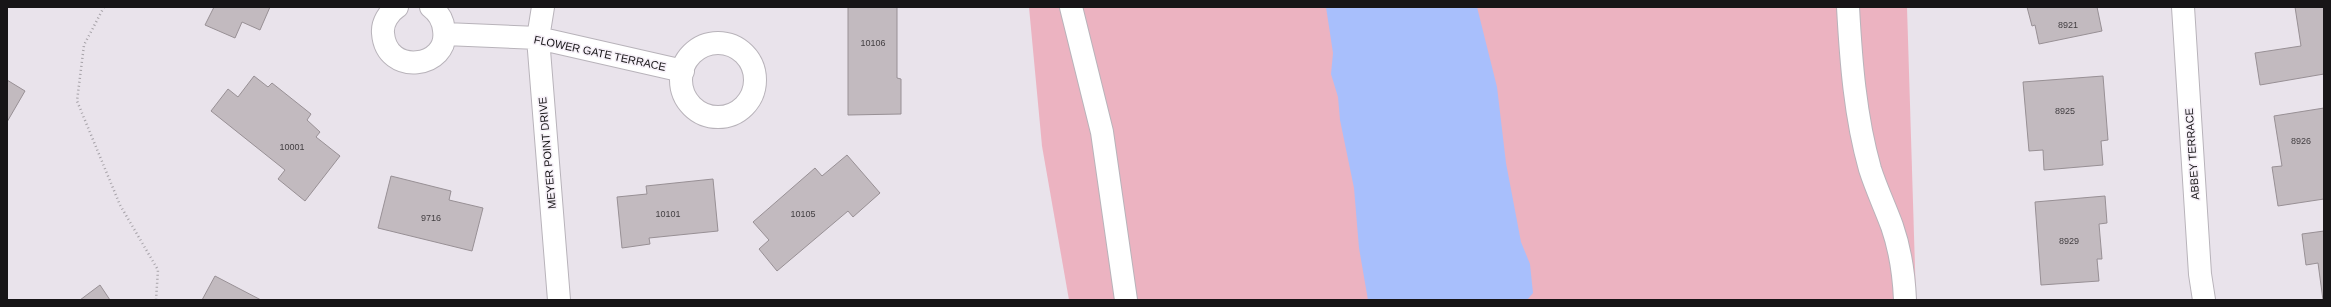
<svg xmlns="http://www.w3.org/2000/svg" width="2331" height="307" viewBox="0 0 2331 307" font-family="Arial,sans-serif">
  <rect width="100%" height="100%" fill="#e9e3eb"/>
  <path fill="#ecb3c1" d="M1029,7H1907L1916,300H1069L1042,146Z"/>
  <path fill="#a8bffc" d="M1326,7H1477L1497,87L1506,163L1521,242L1530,264L1533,293L1527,300H1368L1359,248L1354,188L1340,120L1338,97L1331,74L1333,53Z"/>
  <path fill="#c2babf" stroke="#989095" d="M214,7H270L260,30L242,22L235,38L205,25Z
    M848,7H897V78L901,79V114L848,115Z
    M2027,7H2097L2102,31L2039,44L2035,25L2032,26Z
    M2295,7H2324V74L2260,85L2255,53L2301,46Z
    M254,76L268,87L272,83L311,114L307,120L320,132L316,137L340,156L305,201L278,179L285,170L211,111L228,89L238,97Z
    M2103,76L2108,140L2101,141L2103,165L2044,170L2043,150L2029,151L2023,82Z
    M7,80L25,91L7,122Z
    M2324,108V199L2278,206L2272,167L2282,166L2274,116Z
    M847,155L880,193L853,217L848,211L777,271L759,249L769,240L753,222L815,168L822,176Z
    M391,176L451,191L449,200L483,208L472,251L378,228Z
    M713,179L718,231L649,238L650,244L622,248L617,197L647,194L646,186Z
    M2105,196L2107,223L2099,224L2102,259H2097L2099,281L2041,285L2035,202Z
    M2324,231V300H2323L2318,263L2306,265L2302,234Z
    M215,276L261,300H202Z
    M100,285L110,300H80Z"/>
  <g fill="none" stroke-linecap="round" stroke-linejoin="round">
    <defs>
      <path id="minor" d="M397,7C389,12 382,23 383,33C386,77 450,68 444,30C443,20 439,13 431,7
        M543,7L538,38L559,300
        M1071,7L1102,132L1126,300
        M1848,7C1851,61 1855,116 1870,169C1876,188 1885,207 1892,226C1900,249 1904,276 1905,300
        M2183,7L2200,274L2204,300
        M445,34L538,38L683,71
        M681 80a37 37 0 1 1 74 0a37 37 0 1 1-74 0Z"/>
    </defs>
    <use href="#minor" stroke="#b8b3ba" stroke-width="24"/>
    <path stroke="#a6a2a8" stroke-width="2.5" stroke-dasharray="1 3" stroke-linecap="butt" d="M104,7L84,45L77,101L120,205L158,270L156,300"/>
    <use href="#minor" stroke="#fff" stroke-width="22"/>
  </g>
  <g text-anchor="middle" stroke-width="3" stroke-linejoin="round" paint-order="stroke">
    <g font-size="9" fill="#423e41">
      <text x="2068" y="28">8921</text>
      <text x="873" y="46">10106</text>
      <text x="2065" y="114">8925</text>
      <text x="2301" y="144">8926</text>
      <text x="292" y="150">10001</text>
      <text x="668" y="217">10101</text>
      <text x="803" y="217">10105</text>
      <text x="431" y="221">9716</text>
      <text x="2069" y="244">8929</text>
    </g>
    <g font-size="11" fill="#171517" stroke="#f6f0f8">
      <text transform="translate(600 53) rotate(12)" y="4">FLOWER GATE TERRACE</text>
      <text transform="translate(547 153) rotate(-95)" y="4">MEYER POINT DRIVE</text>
      <text transform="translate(2192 154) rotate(-94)" y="4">ABBEY TERRACE</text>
    </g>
  </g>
  <rect width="2331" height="307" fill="none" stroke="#171517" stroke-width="16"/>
</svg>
